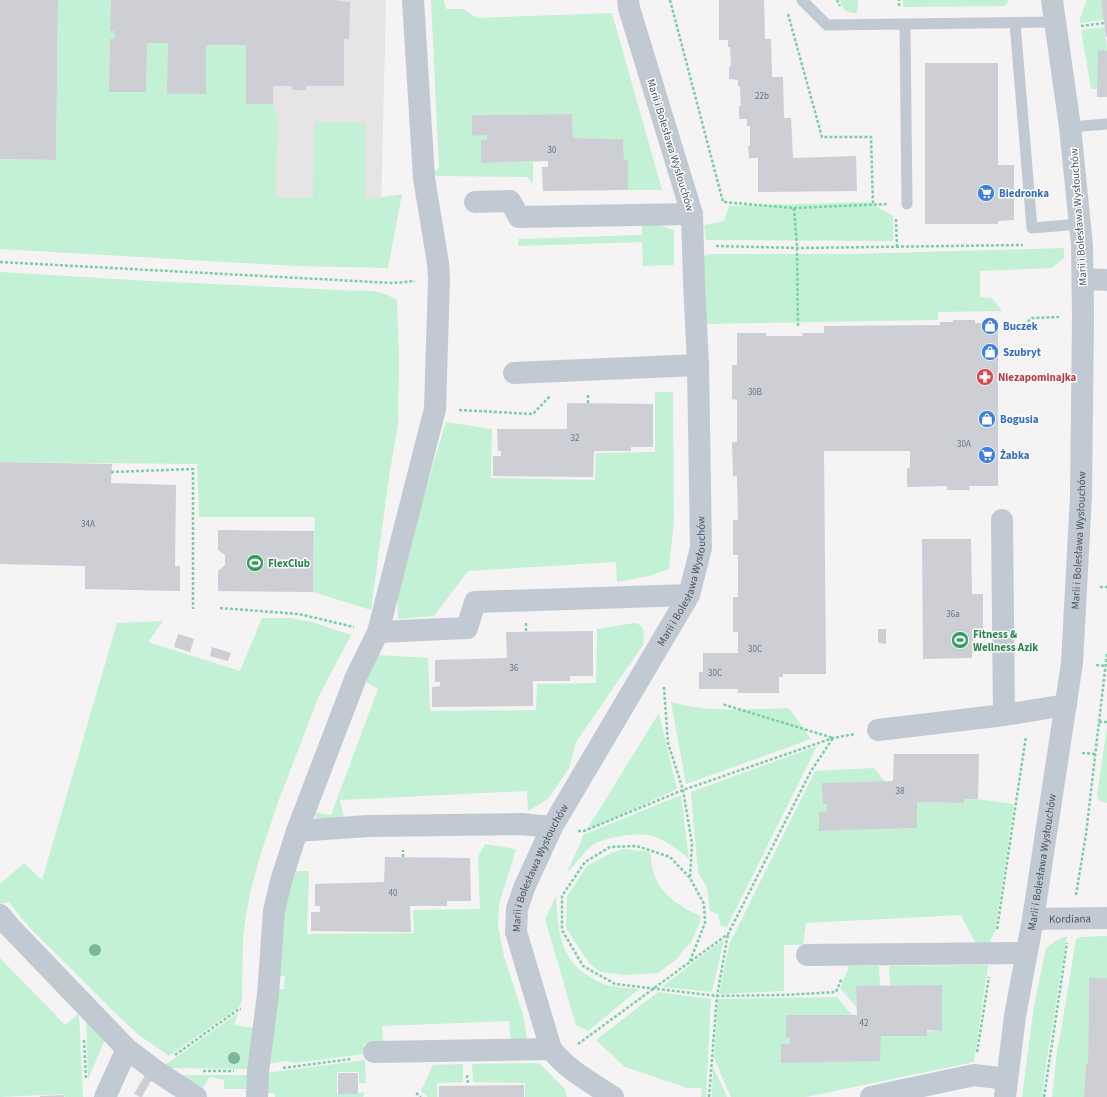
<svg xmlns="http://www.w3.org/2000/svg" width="1107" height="1097" viewBox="0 0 1107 1097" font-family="'Source Sans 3',sans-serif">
  <rect width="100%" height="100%" fill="#f5f3f3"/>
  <path fill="#e6e4e5" d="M95,0H386L381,211L90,206Z"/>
  <path fill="#c3f1d5" d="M58,0H111L110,31H114L115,39L110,40L109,92H146L147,43H168L167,94H206V45H246V103L273,104L278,120L275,197L313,198L315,122L366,123L365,200L402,194L388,268L297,266L0,249V159L56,160Z
    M431,0H444L446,9H463L477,18L612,13L662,190H628V160H624L623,139L573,138L572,114L472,115V136L487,135V140H481L482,163L533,162V183L527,177L434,176L433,173L439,168Z
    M840,0H858V8L856,13C844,12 844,11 840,0Z
    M903,0H1009L1005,6L903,7Z
    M1087,0H1101L1104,20L1080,23V18Z
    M1105,27L1107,51H1098V89H1091L1081,30Z
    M869,202L893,216V241L706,240L704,225L724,221L729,206Z
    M642,219L674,230V265L643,266L642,242L518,246V239L642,235Z
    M1064,248V258L1052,268L980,271V297L992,298L1002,311L938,312V320L706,324L703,256L709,254H855Z
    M0,272L149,281L360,291C375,290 384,293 397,300L399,360L398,424L389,477L371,610L313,592L315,517H199L197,464L0,462Z
    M655,392H673L674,519L669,569L649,576L617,582L616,562L468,571L434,616L398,619L397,583L446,422L492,429L491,478L595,480L596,453L655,452Z
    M262,618H290L312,622L351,635L319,696L278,802L261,853L251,889L245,921L243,937L242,1000L239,1007L169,1056L139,1035L113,1011L29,927L9,902L0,904V884L24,863L42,880L117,623L163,621L148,642L240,671Z
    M635,623L642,626L644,635L643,645L576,742L569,768L548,799L528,811L527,791L340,800L344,818H316L313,812L331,815L378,689L364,681L377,655L428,658L430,711L536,710L537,684L596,683L597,629Z
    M671,702C709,713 749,709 789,708L811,739L686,784Z
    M659,713L677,789L586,831Z
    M1107,728V803L1100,801L1097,795Z
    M817,746L727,927L721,926L718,914L710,911L707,888L698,872L691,792Z
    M874,768L885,782L827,804V811L819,812V831L916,828V802L964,803V799H977L1014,804L995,932L989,943L976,944L961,915L806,923L803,945H784V991L719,994L729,945L815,771Z
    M681,795L689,859C682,852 663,839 653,836C639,831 609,837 596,843C588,847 573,867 566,874L580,844L583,835Z
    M485,844L516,849L499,904L498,927L504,956L523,1015L527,1038L523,1042L511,1043L509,1021L382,1026L383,1044H364V1054L294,1063L287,1061L267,1064L277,989H284L285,976H278L285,902L293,871H309L307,934L414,933L413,910L480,909L478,857Z
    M624,849L650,852C651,861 652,869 655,877C662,895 683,909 701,916L700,922L691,943L685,948L677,959L658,973L625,975L600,972L589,963L566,928L567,896L587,866L611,853Z
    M556,896C558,928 559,959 590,977C597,981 603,985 612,986C621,988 630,988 639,989L588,1031L576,1025L545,919Z
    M1067,936L1046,1064L1042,1097H1022L1034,1006L1046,948L1056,941Z
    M1107,936V978H1089L1088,1064H1086L1084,1097H1052L1058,1043H1059L1076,939L1080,937Z
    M724,939L712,992L662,987Z
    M0,958L65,1025L79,1013L83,1097H65L64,1094L0,1097Z
    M988,965L974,1062L806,1097H731L714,1058L718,999L837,997L852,1015H786V1037L790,1038V1044H781V1063C834,1048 887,1030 942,1031V986H890L889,966Z
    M849,966H879L880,986H856L857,1008L840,988Z
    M658,992L711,999L706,1097H701L702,1088H687L625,1067L596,1040Z
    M238,1013L234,1025L254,1028L250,1069L170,1068L165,1065Z
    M86,1020L105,1039L88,1080Z
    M365,1060L366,1083H359V1072H337V1094H359V1093L365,1092L363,1097H275V1093H266V1073Z
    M535,1063L540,1064L565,1089L567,1097H525V1083L473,1082L472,1064Z
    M463,1064V1082L437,1083V1097H428L421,1091L433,1065Z
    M713,1067L727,1097H712Z
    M178,1075H250V1089H224V1080L210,1077L201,1090Z"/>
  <path fill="#cdcfd5" d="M0,0H58L56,160L0,159Z
    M111,0H338V1L350,2L349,39H344V86H306V90H292V86H273V104H246V45H206V94H167L168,43H147L146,92H109L110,39H115L114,31H110Z
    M719,0H764L765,39H771L772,77H783L784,118H791L793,158L856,156L857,191L758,192V158H749L748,146H750V126H747V119H739V106H741L740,87L738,86V80L729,79V67L731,66L730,47H728V40H719Z
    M1101,0H1107V37H1106Z
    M1098,50L1107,51V97H1097Z
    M925,63H998V165H1014V220L998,221V224H925Z
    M572,114L573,138L623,139L624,160H628V190L543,191L542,167H548V161L481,163V140H487V135L472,136V115Z
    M953,320H975V323H998V486H969L970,490H947V486L907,487V468H910V451H824L826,674H783V677H779V693H738V689H699V672H703V653H738V632H733V597H738V555H733V520H738L737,476H733L732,442H737V400L732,399V365H737V333H766V336H803L802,333H824V326L940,325V322H953Z
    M567,403L653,404V447H631V451H594L593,477L493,476V456H501V451H498L497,429H567Z
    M0,462L112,464L111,483L176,485L175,566H180V591L85,589V566L0,564Z
    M218,530L314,531L313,592L218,591V571L225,565V555L218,550Z
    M922,539H971L972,594H983V635H973L972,658L923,659Z
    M878,629H886V644L878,643Z
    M593,631V676H570V681H533V706L432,707V687L440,686V682H435V660L507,658L506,632Z
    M178,634L194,639L190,652L174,647Z
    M212,647L231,653L228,661L210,656Z
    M894,754H979L978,799H964V803L917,802V828L819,831V812L827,811V804H823L822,783L893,781Z
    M385,857L470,858L471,901H447V906H410L411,932L311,931V912H320V906H315V884L384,882Z
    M1089,978H1107V1097H1084L1086,1064H1088Z
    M942,985V1031L927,1030V1036H881L880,1061L781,1063V1044H790V1038L786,1037V1015H857L856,986Z
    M338,1073H358V1094H338Z
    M145,1075L152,1079L142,1097H140L134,1094Z
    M524,1085V1097H439V1086Z
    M64,1095V1097H40V1096Z"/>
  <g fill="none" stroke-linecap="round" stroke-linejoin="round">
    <path stroke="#7ad0a6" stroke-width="2.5" stroke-dasharray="3 2" stroke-linecap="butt" d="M670,0L723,202L794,208L889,204
      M837,0L840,6
      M899,6V0
      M788,14L822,137H871L873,204
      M1081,26L1104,23
      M794,208L797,248L798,327
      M896,219L897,247
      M716,246L797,248L1023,245
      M0,262L393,283L415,281
      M1016,331L1032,318L1059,317
      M588,403V394
      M459,410L533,414L550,396
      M111,472L193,469V609
      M1100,587H1107
      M220,608L299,614L354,627
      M526,623V632
      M1096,665L1106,666
      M664,687L668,743L683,790L692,844L690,878
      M1099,722H1107
      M1082,753L1096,754
      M578,831H584L683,790L833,738L855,734
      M403,857V850
      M1076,895L1086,834L1107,653
      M997,929L1026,736
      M690,961L705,923L704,904L690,878L670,857L637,846L610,847L585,862L562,896V930L583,966L615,984L717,996L784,995L836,992L842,978
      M84,1040L86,1079
      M578,1044L728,934L811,771L833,738L722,704
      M977,1052L989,977
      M175,1055L239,1009H241
      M283,1068L351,1059
      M203,1071H234
      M467,1075L468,1083
      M416,1093L421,1097
      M709,1097L717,996L728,934
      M1044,1097L1067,943"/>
    <path stroke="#c1cad2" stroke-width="11" d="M802,0L827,25L1055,22
      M1015,23L1032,228L1080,224
      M905,25L907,204
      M1070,127L1107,124"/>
    <g stroke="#c1cad2" stroke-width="22">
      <path d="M475,202L510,201L519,217L692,214"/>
      <path d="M1083,279L1107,280"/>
      <path d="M514,373L698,365"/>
      <path d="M1002,520L1004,715"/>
      <path d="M378,632L467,628L475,602L689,595"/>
      <path d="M878,730L1004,715L1066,705"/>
      <path d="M297,831L368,826L521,824L552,827"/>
      <path d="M0,915L9,926L127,1049L156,1071L196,1097"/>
      <path id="s1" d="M1033,919L1107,918"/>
      <path d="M807,955L1026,953"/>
      <path d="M374,1052L551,1049"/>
      <path d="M105,1097L127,1049"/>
      <path d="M257,1097L258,1071L268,995L274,911L281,881L297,831L356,677L378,632L435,409L439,279L438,263L424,178L413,0"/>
      <path id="s2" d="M613,1097C592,1083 567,1070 551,1049L516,932L517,909L524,888L552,827L689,595L701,548L698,365L694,282L692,214L629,8L628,0"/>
      <path d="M871,1097L974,1075L1007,1079"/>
      <path id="s3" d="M1005,1097L1015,1016L1033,919L1072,663L1081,496L1083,317L1082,245L1070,127L1052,0"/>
    </g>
  </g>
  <g fill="#7bb799">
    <circle cx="95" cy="950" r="6"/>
    <circle cx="234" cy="1058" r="6"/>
  </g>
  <defs>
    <symbol id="supermarket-disc" viewBox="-11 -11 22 22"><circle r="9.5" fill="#3f7fe0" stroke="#fff"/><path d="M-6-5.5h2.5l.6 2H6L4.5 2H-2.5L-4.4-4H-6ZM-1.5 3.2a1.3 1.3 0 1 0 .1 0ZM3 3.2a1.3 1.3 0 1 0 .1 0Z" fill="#fff"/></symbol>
    <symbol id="shop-disc" viewBox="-11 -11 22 22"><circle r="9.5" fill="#3f7fe0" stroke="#fff"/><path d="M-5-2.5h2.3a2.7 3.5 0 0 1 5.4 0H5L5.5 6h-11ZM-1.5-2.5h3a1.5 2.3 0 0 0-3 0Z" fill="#fff"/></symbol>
    <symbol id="pharmacy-disc" viewBox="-11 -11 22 22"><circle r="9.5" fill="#e0444e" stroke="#fff"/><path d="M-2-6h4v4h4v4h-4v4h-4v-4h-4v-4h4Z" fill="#fff"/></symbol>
    <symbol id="stadium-disc" viewBox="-11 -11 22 22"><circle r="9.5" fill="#2e9e5b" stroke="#fff"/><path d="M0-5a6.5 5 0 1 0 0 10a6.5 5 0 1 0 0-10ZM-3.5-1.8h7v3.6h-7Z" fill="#fff"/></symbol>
  </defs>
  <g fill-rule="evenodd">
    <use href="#supermarket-disc" x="976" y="183" width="20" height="20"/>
    <use href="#shop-disc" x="980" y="316" width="20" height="20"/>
    <use href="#shop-disc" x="980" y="342" width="20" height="20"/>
    <use href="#pharmacy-disc" x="975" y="367" width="20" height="20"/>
    <use href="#shop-disc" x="977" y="409" width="20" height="20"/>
    <use href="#supermarket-disc" x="977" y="445" width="20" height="20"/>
    <use href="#stadium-disc" x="245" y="553" width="20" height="20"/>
    <use href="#stadium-disc" x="950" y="630" width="20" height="20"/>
  </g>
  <g text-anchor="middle" stroke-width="3" stroke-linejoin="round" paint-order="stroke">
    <g font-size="9" fill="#6b747e">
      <text x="762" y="99">22b</text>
      <text x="552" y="153">30</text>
      <text x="755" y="395">30B</text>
      <text x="575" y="441">32</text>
      <text x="964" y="447">30A</text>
      <text x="88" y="527">34A</text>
      <text x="953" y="617">36a</text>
      <text x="755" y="652">30C</text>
      <text x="514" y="671">36</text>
      <text x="715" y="676">30C</text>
      <text x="900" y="794">38</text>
      <text x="393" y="896">40</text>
      <text x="864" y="1026">42</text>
    </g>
    <g font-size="11" fill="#4a5661" stroke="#fff">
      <text transform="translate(671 145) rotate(73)" y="4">Marii i Bolesława Wysłouchów</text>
      <text transform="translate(1078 217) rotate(-94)" y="4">Marii i Bolesława Wysłouchów</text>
      <text dy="4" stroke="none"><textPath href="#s3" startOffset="562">Marii i Bolesława Wysłouchów</textPath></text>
      <text dy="4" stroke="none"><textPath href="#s2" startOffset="594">Marii i Bolesława Wysłouchów</textPath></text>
      <text dy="4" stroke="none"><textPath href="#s3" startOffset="238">Marii i Bolesława Wysłouchów</textPath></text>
      <text dy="4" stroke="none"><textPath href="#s2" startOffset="270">Marii i Bolesława Wysłouchów</textPath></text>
      <text dy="4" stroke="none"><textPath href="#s1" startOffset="37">Kordiana</textPath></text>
    </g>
    <g font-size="11" font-weight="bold" fill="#366cbe" stroke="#fff" text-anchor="start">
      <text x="999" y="197">Biedronka</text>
      <text x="1003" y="330">Buczek</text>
      <text x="1003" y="356">Szubryt</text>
      <text x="1000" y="423">Bogusia</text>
      <text x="1000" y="459">Żabka</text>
    </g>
    <g font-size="11" font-weight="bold" fill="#be3a42" stroke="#fff" text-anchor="start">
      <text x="998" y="381">Niezapominajka</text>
    </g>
    <g font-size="11" font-weight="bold" fill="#27864d" stroke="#fff" text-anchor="start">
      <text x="268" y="567">FlexClub</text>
      <text x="973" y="638">Fitness &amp;<tspan x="973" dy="13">Wellness Azik</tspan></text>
    </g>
  </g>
</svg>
